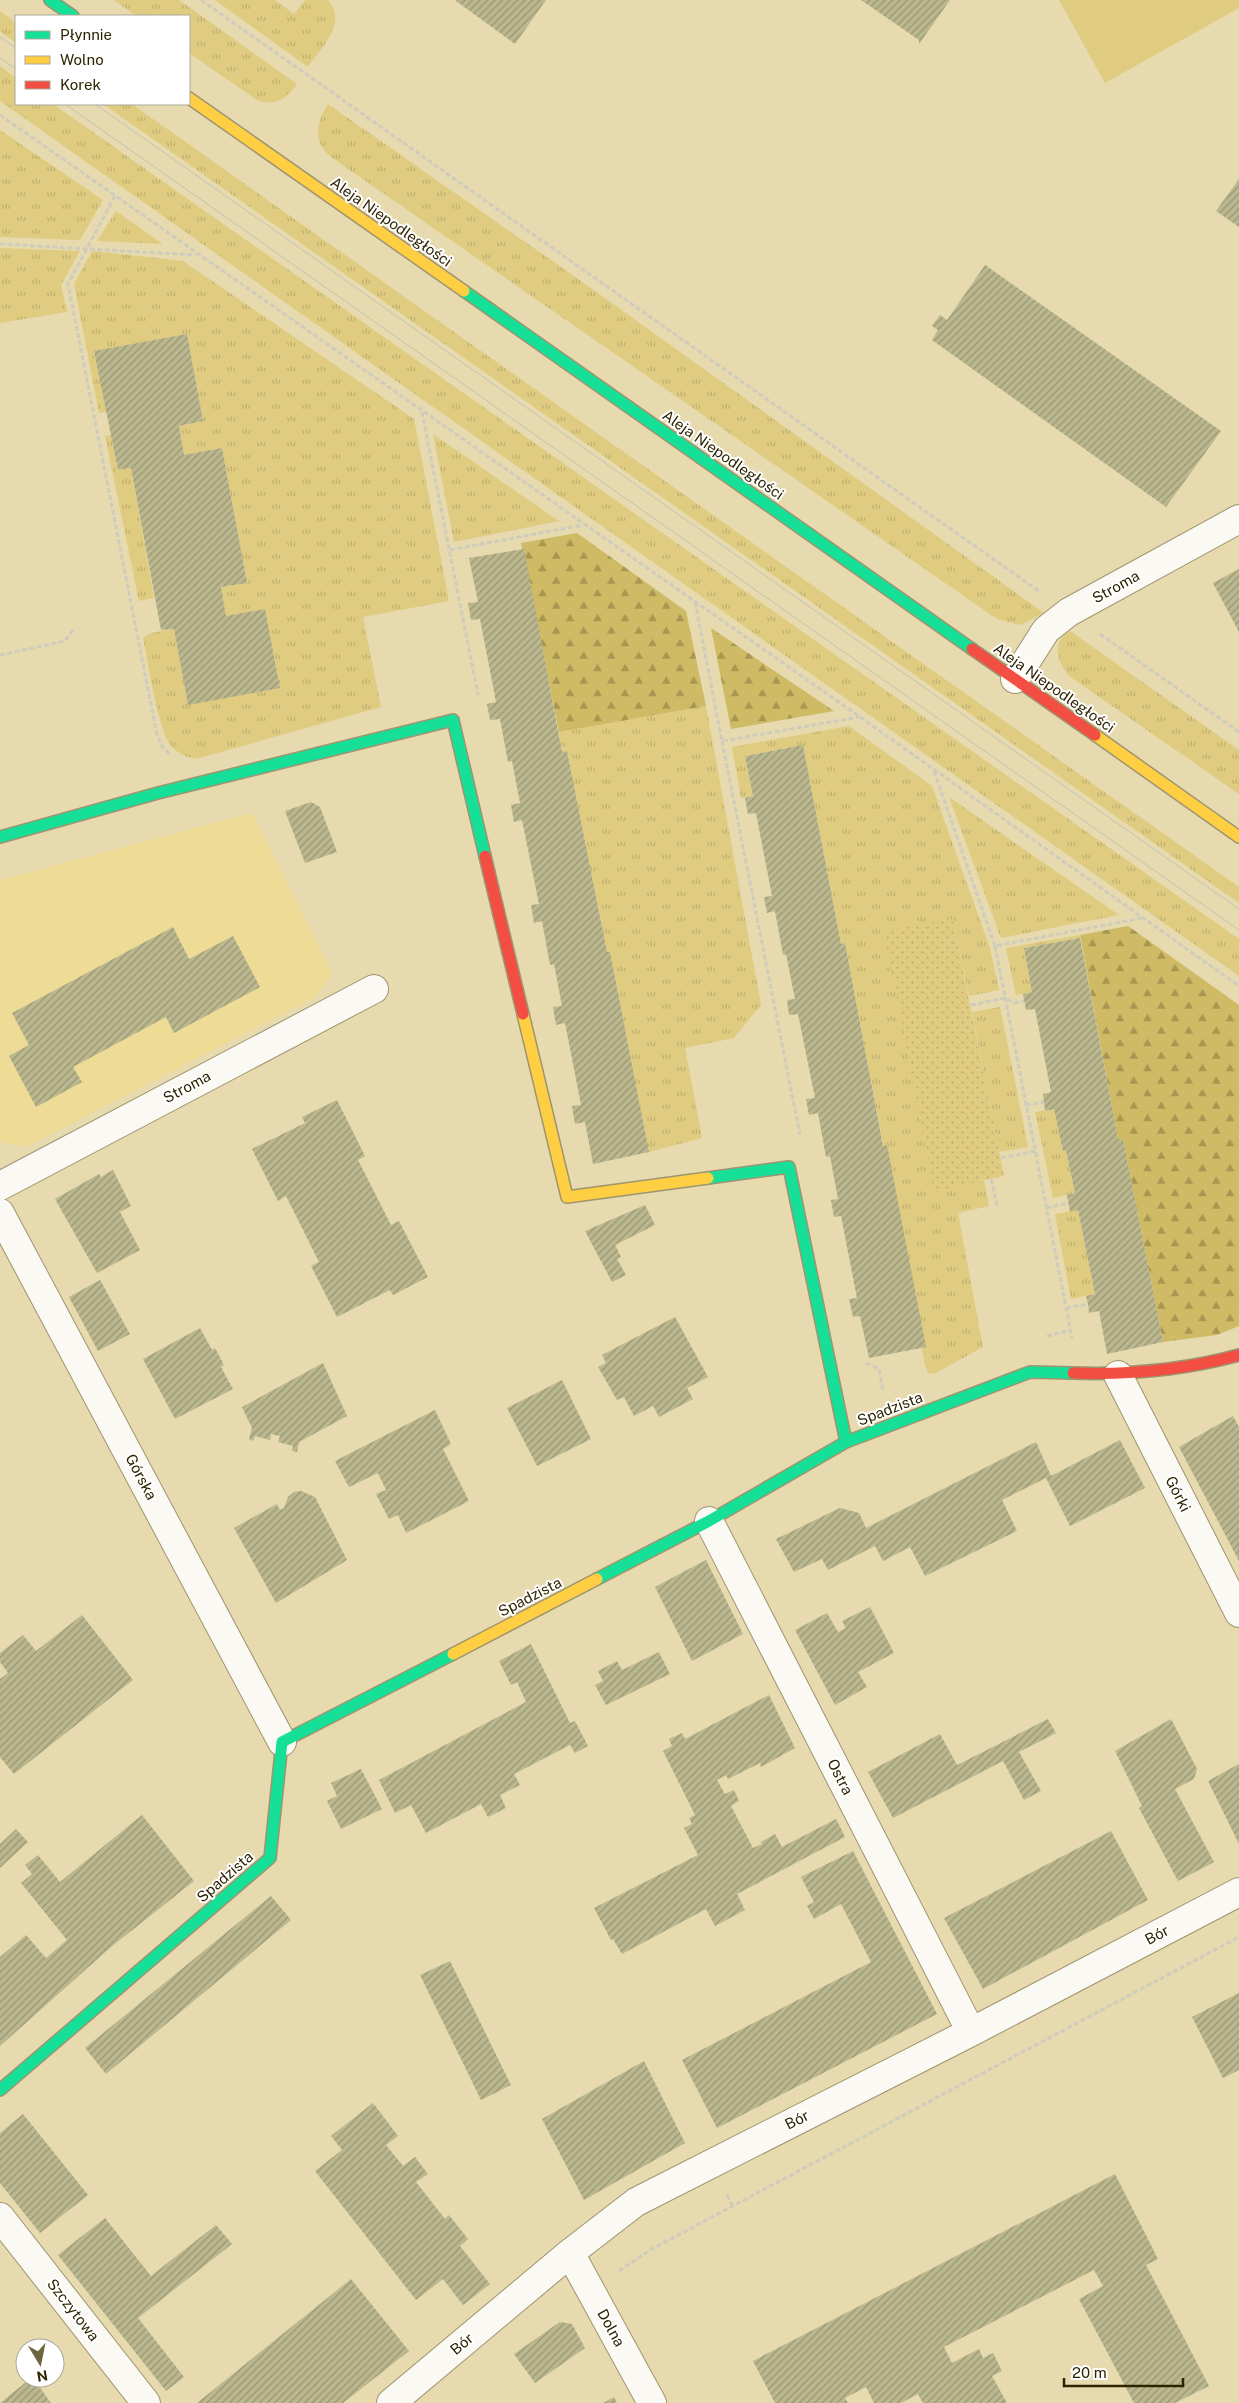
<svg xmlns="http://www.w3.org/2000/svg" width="1239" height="2403" viewBox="0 0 1239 2403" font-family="'Public Sans',sans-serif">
  <defs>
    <pattern id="grass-tufts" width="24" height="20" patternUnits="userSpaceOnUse" patternTransform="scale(1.25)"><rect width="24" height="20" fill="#e0cc81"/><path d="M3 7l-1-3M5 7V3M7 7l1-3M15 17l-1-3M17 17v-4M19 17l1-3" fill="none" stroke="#c0af6e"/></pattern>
    <pattern id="forest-firs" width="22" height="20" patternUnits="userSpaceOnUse" patternTransform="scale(1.25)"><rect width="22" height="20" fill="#cfba65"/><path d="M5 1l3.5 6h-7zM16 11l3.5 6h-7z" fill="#a89751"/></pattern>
    <pattern id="park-dots" width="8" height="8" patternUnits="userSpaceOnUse" patternTransform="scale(1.25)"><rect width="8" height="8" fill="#e0cc81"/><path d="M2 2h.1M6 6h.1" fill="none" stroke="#c0af6e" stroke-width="1.8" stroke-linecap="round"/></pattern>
    <pattern id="building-hatch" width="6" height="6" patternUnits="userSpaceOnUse" patternTransform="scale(1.25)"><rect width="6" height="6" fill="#bbb88f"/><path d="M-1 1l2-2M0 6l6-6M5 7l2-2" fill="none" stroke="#989573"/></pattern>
  </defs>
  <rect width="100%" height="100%" fill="#e6daae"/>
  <path fill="#eddb96" d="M252,813L332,974L314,998L26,1147L0,1142V880Z"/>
  <path fill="url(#grass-tufts)" d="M114,0H179L297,84C286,99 277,106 258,101L189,53V16H136Z
    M215,0H275L294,14L305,0H328C348,23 322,47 308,67Z
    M0,11L16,23V43L0,31Z
    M0,66L16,78V104H53L1239,939V976L0,101Z
    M103,104H132L136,107L1239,887V903Z
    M328,104L598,293L1044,613L1020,625L997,619L331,157C312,141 316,124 328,104Z
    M0,130L103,200L80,240L0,237Z
    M116,211L163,244L97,241Z
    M0,248L80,251L61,285L67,312L0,323Z
    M92,251L183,261L414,419L449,601L363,617L381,707L196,759C187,757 179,754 172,747C158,732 148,661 143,638L151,633L174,629L188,704L280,687L265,610L226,616L221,587L247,583L222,448L184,455L179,426L203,421L187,335L107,412L99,413L74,284Z
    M433,434L559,521L454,542Z
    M111,435L118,470L131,468L154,598L139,601L105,436Z
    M1070,631L1239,750V794L1069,676C1058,662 1050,642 1070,631Z
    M706,706L761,1005L734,1038L685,1048L702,1138L649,1152L610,952H607L567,751L562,752L559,732Z
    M849,726L932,786L990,948L999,990L969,996L953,919L934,1190L984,1180L989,1206L958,1213L983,1347L934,1374L928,1373L925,1365L845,943L841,944L803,745L745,756L753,796L741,798L732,747Z
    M949,797L1119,915L1001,938Z
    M1080,935V938L1024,948L1032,992L1016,995L1006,948Z
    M1000,1007L1028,1147L999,1152L972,1012Z
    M1054,1109L1063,1151H1066L1075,1193L1053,1198L1035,1112Z
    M1078,1210L1095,1294L1071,1299L1055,1214Z"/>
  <path fill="url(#forest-firs)" d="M577,533L686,611L706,706L559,732L521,543Z
    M711,628L834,711L731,729Z
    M1128,926L1239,1005V1326L1217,1335L1163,1342L1123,1139H1118L1080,935Z"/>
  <path fill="url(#park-dots)" d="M953,919L1004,1176L934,1191L884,931Z"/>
  <path fill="#e0cc81" d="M1059,0H1239V8L1105,83Z"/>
  <path fill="url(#building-hatch)" d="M457,0H546L515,44L456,1Z
    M861,0H950L919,44V40Z
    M1239,179V227L1216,211Z
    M985,265L1221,431L1166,507L932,340L938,330L932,326L940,315L947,320Z
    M187,334L203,421L179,426L184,455L222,448L247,583L221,587L226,616L265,609L280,688L188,705L174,629L161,630L131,468L118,470L94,351Z
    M524,549L562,752L567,751L607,952H610L649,1152L593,1164L585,1122L575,1124L572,1106L581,1105L565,1023L556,1025L553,1007L562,1006L554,964L550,965L542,921L534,923L531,905L539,904L522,820L514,822L511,805L520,803L512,761L508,762L500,719L490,720L487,704L496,702L480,619L471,620L468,603L478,602L469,558Z
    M1239,569V632L1213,583Z
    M803,745L841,944L845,943L883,1146L887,1145L926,1347L869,1358L860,1316L853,1317L849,1299L857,1298L841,1216L834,1217L831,1200L838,1199L830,1156L826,1157L818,1113L809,1115L806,1099L815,1098L798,1014L789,1015L787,1000L795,999L786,954L783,955L775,911L767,913L764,897L772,896L756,813L748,814L745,798L753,796L745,756Z
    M311,802L320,807L337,852L305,863L285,811Z
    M173,927L189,959L233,936L260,987L174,1033L166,1017L73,1067L82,1082L36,1107L9,1056L29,1045L12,1013Z
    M1080,938L1118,1139H1123L1163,1342L1107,1354L1099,1311L1089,1313L1088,1304L1086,1296L1095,1294L1078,1210L1070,1212L1067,1195L1075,1193L1066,1151H1063L1054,1109L1045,1111L1043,1094L1051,1092L1035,1009L1026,1010L1023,994L1032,992L1024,948Z
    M337,1100L365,1156L358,1160L391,1225L399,1221L428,1277L393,1295L390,1290L337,1317L311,1266L319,1262L286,1196L278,1201L252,1149L305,1123L302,1117Z
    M113,1170L131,1206L120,1212L140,1250L97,1273L55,1199L99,1174L101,1177Z
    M645,1205L655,1225L615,1245L621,1257L617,1259L626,1275L612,1282L585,1231Z
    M100,1280L130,1334L98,1351L69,1297Z
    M675,1317L708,1377L687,1388L693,1399L659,1417L653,1406L634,1416L624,1397L617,1400L598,1367L606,1363L602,1355Z
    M200,1328L212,1350L215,1348L224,1365L221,1367L233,1389L175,1419L143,1359Z
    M323,1363L347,1416L299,1442L297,1452L292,1451L293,1446L278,1442L280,1436L271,1434L270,1440L255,1436L253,1441L249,1439L252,1428L242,1407Z
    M562,1380L591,1439L537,1466L507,1408Z
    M435,1410L451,1444L443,1449L469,1501L406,1533L398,1515L389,1519L376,1494L386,1490L378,1473L349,1487L335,1461Z
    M1233,1416L1239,1427V1561L1179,1447Z
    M1120,1440L1145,1488L1070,1526L1046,1478L1002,1500L1017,1531L925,1576L910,1547L883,1561L875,1546L828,1570L822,1559L794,1572L776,1539L840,1508L859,1513L866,1528L1036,1442L1051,1476Z
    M301,1491L315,1497L347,1560L276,1603L234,1528L277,1504L280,1510L284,1508L288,1497L294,1492Z
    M706,1560L743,1634L692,1661L655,1587Z
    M870,1607L894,1653L858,1672L867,1687L835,1705L795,1630L827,1613L838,1632L846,1628L842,1621Z
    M82,1615L133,1680L14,1774L0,1757V1679L8,1673L0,1662V1653L23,1635L36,1651Z
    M531,1644L570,1723L575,1721L588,1746L575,1753L570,1745L514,1774L520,1785L500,1795L506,1808L488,1817L481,1804L426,1833L411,1805L395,1813L379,1780L526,1702L517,1682L511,1685L499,1661Z
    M659,1652L670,1674L606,1705L595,1685L603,1681L598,1671L617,1661L622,1670Z
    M769,1695L795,1748L761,1767L760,1763L728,1779L726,1775L717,1780L725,1794L734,1790L739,1801L731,1806L753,1848L762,1844L761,1842L775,1834L782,1847L836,1819L845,1837L737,1894L745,1910L715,1926L706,1909L622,1954L613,1939L611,1940L594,1908L698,1855L684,1828L692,1824L689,1818L695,1815L663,1751L672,1746L669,1739L682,1733L685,1739Z
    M1048,1719L1056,1733L1019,1752L1041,1791L1024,1800L1003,1761L893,1818L868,1772L940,1734L957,1765Z
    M1171,1719L1197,1769L1194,1779L1175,1789L1214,1862L1178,1881L1139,1808L1142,1806L1115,1751Z
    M1239,1764V1844L1208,1781Z
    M361,1769L382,1809L341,1829L327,1801L337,1796L331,1783Z
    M142,1815L194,1881L111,1947L0,2046V1957L26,1935L46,1958L67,1940L21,1883L32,1874L25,1865L38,1855L60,1882Z
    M16,1829L28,1842L0,1868V1844Z
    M1111,1831L1148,1900L983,1989L944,1918Z
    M853,1851L937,2014L717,2128L682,2060L871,1962L841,1904L814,1919L807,1906L814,1902L801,1877Z
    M271,1896L291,1920L106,2074L85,2048Z
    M450,1961L511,2085L481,2100L420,1975Z
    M1239,1993V2070L1223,2078L1192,2017Z
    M644,2061L685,2143L584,2200L542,2119Z
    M373,2103L398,2136L386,2145L403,2166L415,2157L428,2174L416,2182L445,2219L449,2215L468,2239L460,2246L490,2284L463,2305L443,2279L416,2300L315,2171L342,2150L331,2136Z
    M23,2114L88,2195L40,2233L0,2183V2133Z
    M1115,2174L1158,2259L1146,2265L1209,2386L1175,2403H1134L1079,2299L1103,2286L1094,2270L944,2347L952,2363L979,2349L983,2358L993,2353L1002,2371L992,2376L1007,2403H923L918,2394L901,2403H874L866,2387L845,2398L848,2403H775L753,2361Z
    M105,2218L151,2276L216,2225L232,2244L138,2318L184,2377L166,2391L58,2255Z
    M351,2279L409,2351L343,2403H197Z
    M560,2322L572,2324L585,2348L535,2383L514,2354Z
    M31,2378H33L51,2403H0Z
    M614,2397L617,2403H603Z"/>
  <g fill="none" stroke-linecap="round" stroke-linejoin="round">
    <defs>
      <path id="street" d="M1015,679L1046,630L1069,612L1239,519
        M0,1186L374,989
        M0,1213L282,1742
        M1118,1375L1239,1613
        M709,1521L971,2032
        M0,2217L146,2403
        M570,2253L652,2403
        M391,2403L570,2253L636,2202L971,2032L1239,1892"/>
      <path id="fast" d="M50,0L73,16
        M464,291L972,649
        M0,837L158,793L453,720L485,856
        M708,1178L789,1167L846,1442
        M597,1579L709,1521L846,1442L1030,1372L1073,1373
        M0,2090L270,1858L282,1742L453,1654"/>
      <path id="slow" d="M189,98L464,291
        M1095,735L1239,837
        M523,1014L567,1197L708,1178
        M453,1654L597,1579"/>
      <path id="jam" d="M972,649L1095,735
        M485,856L523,1014
        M1073,1373C1130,1375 1184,1370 1239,1355"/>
    </defs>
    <use href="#street" stroke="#9e9470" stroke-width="30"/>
    <use href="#fast" stroke="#9e9470" stroke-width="14"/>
    <use href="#slow" stroke="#9e9470" stroke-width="14"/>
    <use href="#jam" stroke="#9e9470" stroke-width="14"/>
    <path stroke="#cfcbbd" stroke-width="3" stroke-dasharray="5 2.5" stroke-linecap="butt" d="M201,0L1040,592
      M0,115L860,717L1239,986
      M115,196L68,284L157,735L163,748L171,755
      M0,244L196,255
      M422,412L478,695
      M450,550L583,525
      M695,602L722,741L859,717
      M1100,634L1239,732
      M0,655L65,641L74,629
      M722,741L800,1135
      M934,771L995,946L1142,918
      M995,946L1072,1338
      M971,1005L1005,998L1014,1003L1024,1001
      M1026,1105L1044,1102
      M1001,1158L1035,1151
      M991,1179L997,1206
      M1046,1208L1068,1203
      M1066,1308L1088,1304
      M1047,1336L1070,1330
      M866,1363L879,1369L883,1391
      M727,2195L733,2206
      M619,2271L650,2250L1239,1937"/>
    <use href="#street" stroke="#fbf9f3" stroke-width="28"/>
    <use href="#fast" stroke="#16e098" stroke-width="11"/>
    <use href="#slow" stroke="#ffcf43" stroke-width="11"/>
    <use href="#jam" stroke="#f24e42" stroke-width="11"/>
    <path stroke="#c6c1b5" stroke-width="1" d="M0,37L16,48
      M0,58L16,69
      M65,104L1239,930
      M95,104L1239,909"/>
  </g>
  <g text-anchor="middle" stroke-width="4" stroke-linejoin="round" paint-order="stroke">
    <g font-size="15" fill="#2d2402" stroke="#fff">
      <text transform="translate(391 222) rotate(35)" y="5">Aleja Niepodległości</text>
      <text transform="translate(723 455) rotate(35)" y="5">Aleja Niepodległości</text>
      <text transform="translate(1116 587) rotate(-29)" y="5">Stroma</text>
      <text transform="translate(1054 688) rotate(35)" y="5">Aleja Niepodległości</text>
      <text transform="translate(187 1087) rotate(-28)" y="5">Stroma</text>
      <text transform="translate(890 1409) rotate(-21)" y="5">Spadzista</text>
      <text transform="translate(141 1477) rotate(62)" y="5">Górska</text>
      <text transform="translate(1178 1494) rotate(63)" y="5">Górki</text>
      <text transform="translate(530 1597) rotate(-27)" y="5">Spadzista</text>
      <text transform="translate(840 1777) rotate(63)" y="5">Ostra</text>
      <text transform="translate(225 1877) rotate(-41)" y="5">Spadzista</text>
      <text transform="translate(1157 1935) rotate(-28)" y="5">Bór</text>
      <text transform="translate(797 2120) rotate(-27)" y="5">Bór</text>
      <text transform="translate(73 2310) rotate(52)" y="5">Szczytowa</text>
      <text transform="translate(611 2328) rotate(61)" y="5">Dolna</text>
      <text transform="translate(462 2344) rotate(-40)" y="5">Bór</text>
    </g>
  </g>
  <rect x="15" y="15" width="175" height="90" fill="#ffffff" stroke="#aba79a"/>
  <rect x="25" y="31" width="25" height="8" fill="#16e098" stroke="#aba79a"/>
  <text x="60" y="40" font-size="15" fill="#2d2402">Płynnie</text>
  <rect x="25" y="56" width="25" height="8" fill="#ffcf43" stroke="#aba79a"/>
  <text x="60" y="65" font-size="15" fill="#2d2402">Wolno</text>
  <rect x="25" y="81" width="25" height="8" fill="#f24e42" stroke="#aba79a"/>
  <text x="60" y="90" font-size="15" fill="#2d2402">Korek</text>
  <g transform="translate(40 2363) rotate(170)"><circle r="24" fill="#ffffff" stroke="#aba79a"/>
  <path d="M0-4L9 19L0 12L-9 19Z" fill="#6e643e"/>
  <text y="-8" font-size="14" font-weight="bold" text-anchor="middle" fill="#2d2402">N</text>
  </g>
  <path d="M1064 2378v8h119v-8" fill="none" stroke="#2d2402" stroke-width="2.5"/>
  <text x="1072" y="2378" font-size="15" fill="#2d2402" stroke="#ffffff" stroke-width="4" paint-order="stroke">20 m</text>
</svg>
